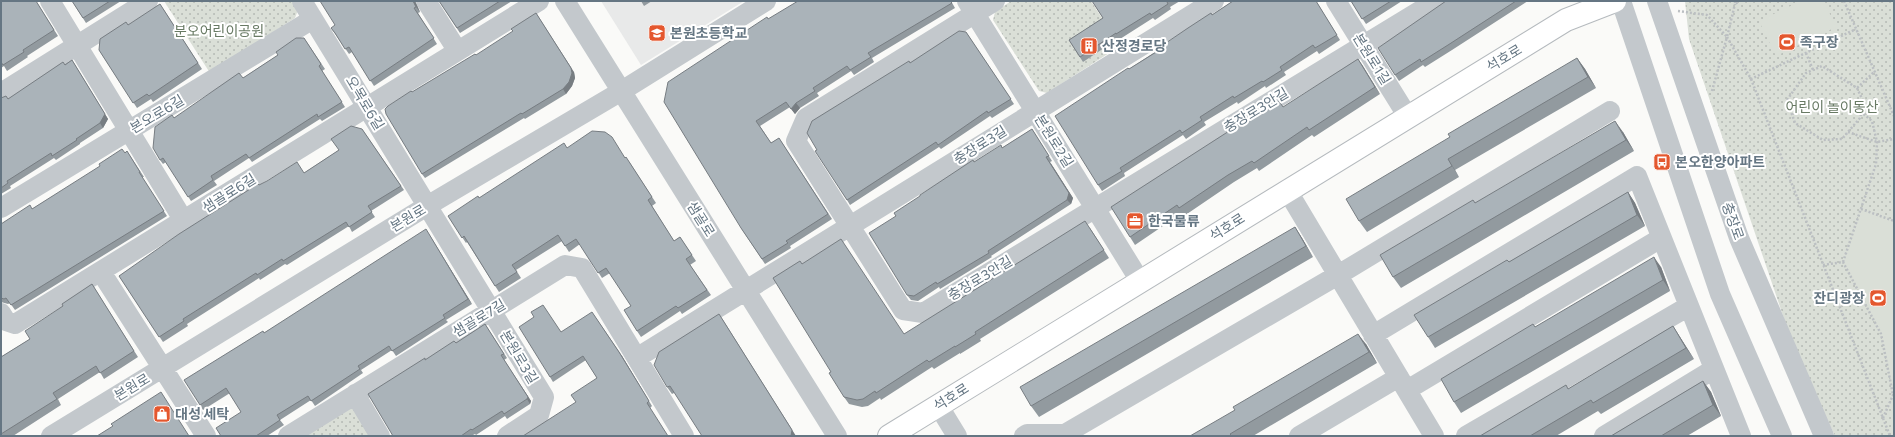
<svg xmlns="http://www.w3.org/2000/svg" width="1895" height="437" viewBox="0 0 1895 437" font-family="Commissioner,'Noto Sans KR',sans-serif">
  <defs>
    <pattern id="grass-dots" width="8" height="8" patternUnits="userSpaceOnUse"><rect width="8" height="8" fill="#dadfd7"/><path d="M2 2h.1M6 6h.1" fill="none" stroke="#b4b9b4" stroke-width="1.8" stroke-linecap="round"/></pattern>
  </defs>
  <rect width="100%" height="100%" fill="#fafaf8"/>
  <path fill="#e8e9e9" d="M601,1H744L641,65Z"/>
  <path fill="url(#grass-dots)" d="M164,1H292L298,10L295,18L210,73Z
    M1011,1H1091L1120,46L1047,93L1039,91L993,20L995,12Z
    M1685,1H1894V436H1835L1794,348L1689,39Z
    M349,405L357,407L376,436H301Z"/>
  <path fill="#dadfd7" d="M1801,1H1824L1836,27L1776,56L1759,21Z
    M1861,209L1894,221V396L1881,334L1843,262Z"/>
  <g fill="none" stroke-linecap="round" stroke-linejoin="round">
    <defs>
      <path id="major" d="M889,436L1566,20L1615,1"/>
    </defs>
    <use href="#major" stroke="#b5babe" stroke-width="24"/>
    <path stroke="#bbbfc2" stroke-width="2.5" stroke-dasharray="2 2" stroke-linecap="butt" d="M1735,1V4L1739,1
      M1844,1L1894,116
      M1678,11L1707,15L1727,37L1735,4
      M1727,37L1751,79L1856,29
      M1806,53L1813,70
      M1751,79L1890,436
      M1857,88L1864,103L1860,118L1842,139L1823,140L1795,123L1787,100L1806,73L1822,66L1857,88L1875,71
      M1712,91L1727,37
      M1848,132L1877,142L1894,139
      M1861,209L1894,221
      M1843,262L1876,164L1877,142L1872,121L1861,112
      M1823,265L1843,262L1881,334L1893,395
      M1883,418L1893,395L1894,396"/>
    <path stroke="#c3c8cc" stroke-width="20" d="M50,1L184,221
      M302,1L544,397L539,415L507,436
      M426,1L457,50
      M565,1L837,436
      M967,1L1140,281
      M995,1L806,118L796,141L903,310L923,313L1436,1
      M1336,1L1408,117
      M1621,1L1720,294L1782,436
      M1657,1L1739,238L1824,436
      M1,93L148,1
      M1287,190L1434,436
      M1,208L313,19
      M101,272L206,436
      M1,313L6,321L15,324L539,1
      M1373,335L1637,176L1741,436
      M638,357L1214,1
      M1407,390L1661,238
      M355,394L380,436
      M938,405L957,436
      M51,436L427,206L620,92L766,1
      M288,436L565,265L582,268L684,436
      M1024,436L1027,434H1065L1338,275L1610,111
      M1299,436L1399,377
      M1466,436L1689,306
      M1604,436L1714,369"/>
    <use href="#major" stroke="#fff" stroke-width="22"/>
  </g>
  <path fill="#929a9f" d="M1,1H36L58,36L27,56L28,57L7,71L4,66L1,68Z
    M72,1H121L86,23Z
    M415,1L420,12L418,13L437,44L374,86L352,52L349,54L331,28Z
    M439,1H512L460,33Z
    M641,1H652L644,6Z
    M951,1L955,8L872,58L874,62L854,75L851,71L817,93L819,96L800,108L795,114L790,107L760,126L771,143L779,138L832,219L790,246L791,248L765,264L741,228L768,19Z
    M1092,1H1180L1170,7L1171,9L1155,20L1153,18L1120,39L1119,38L1083,62L1069,40L1103,18Z
    M1233,1H1316L1340,40L1319,54L1317,51L1284,72L1286,75L1266,88L1265,86L1238,104L1237,102L1204,122L1206,125L1186,139L1183,135L1124,173L1125,176L1102,191L1098,185L1129,69Z
    M1351,1H1402L1366,24Z
    M1446,1H1528L1452,50L1425,67L1423,65L1399,81L1395,75Z
    M164,10L202,69L153,102L151,99L137,108L99,50L128,25Z
    M966,32L1014,104L992,118L990,116L941,149L939,147L850,205L817,150L910,63Z
    M304,38L325,69L322,71L345,107L322,121L320,119L252,162L249,158L214,181L217,185L191,201L166,162L163,164L160,160L174,118L243,78Z
    M476,55L574,72L575,78L572,86L566,94L525,119L524,118L425,178L422,174L412,92Z
    M1577,58L1585,69L1596,88L1455,170L1459,177L1367,232L1359,221Z
    M1358,59L1380,94L1314,137L1312,135L1259,171L1257,168L1234,182L1184,216L1182,213L1135,245L1130,237L1255,117L1284,107Z
    M72,60L108,119L103,128L80,143V144L56,160L54,158L10,186L11,188L1,194V98L8,99Z
    M362,129L404,190L371,211L375,217L352,232L349,226L287,265L285,264L260,280L259,278L187,324L188,326L163,342L119,276L259,185L304,173L339,150Z
    M1032,129L1052,161L1050,162L1073,198L1071,204L991,256L992,257L940,289L939,287L918,301L911,300L907,295L896,216L974,162L1002,148Z
    M1623,132L1634,151L1401,288L1393,277L1475,203Z
    M567,148L625,158L630,163L656,203L652,206L674,241L680,237L696,261L690,265L711,295L682,314L680,311L641,337L637,331L631,306L610,273L602,278L580,244L569,252L562,241L516,270L521,278L499,292L467,242L466,243L448,216Z
    M127,151L144,177H142L167,216L15,310L10,303L8,304L1,302V224L32,209Z
    M1628,192L1635,203L1645,226L1435,348L1428,337L1509,262Z
    M1295,227L1302,238L1313,257L1039,417L1031,406Z
    M1090,228L1109,258L980,339L981,341L960,354V353L934,369L932,367L881,400L880,398L868,406L862,407L849,404L844,397L831,372L802,264L904,334Z
    M429,234L472,304L446,320L448,322L396,356L392,350L361,370L363,373L315,406L311,400L280,420L284,425L267,436H221L241,412L230,393L203,410L200,405L264,333Z
    M1661,267L1670,291L1461,413L1454,402L1535,327Z
    M92,284L138,357L104,379L100,372L58,399L61,405L13,436H1V357L30,339L63,306Z
    M723,320L674,393L672,394L667,387Z
    M485,324L507,358L504,360L531,401L530,404L507,419L505,416L476,435L475,434L471,436H393L456,343Z
    M1673,326L1694,359L1601,414L1598,411L1556,436H1480L1568,389Z
    M561,332L622,356L652,406L650,408L576,402L597,378L586,360L553,382L550,377Z
    M1366,344L1377,363L1253,436H1190Z
    M1703,381L1711,392L1721,416L1687,436H1611Z"/>
  <path fill="#777d82" d="M413,1H415L420,12L416,7Z
    M536,13L574,72L575,78L572,86L566,94L563,89Z
    M1577,58L1585,69L1596,88L1588,77Z
    M1358,59L1363,66L1380,94L1375,87Z
    M72,60L108,119L103,128L100,123Z
    M796,103L800,108L795,114L791,109Z
    M1615,121L1623,132L1634,151L1626,140Z
    M1448,159L1455,170L1459,177L1452,166Z
    M1050,162L1073,198L1071,204L1067,200Z
    M1628,192L1635,203L1645,226L1637,215Z
    M1295,227L1302,238L1313,257L1306,246Z
    M426,229L429,234L472,304L468,299Z
    M1654,257L1661,267L1670,291L1663,280Z
    M592,312L622,356L652,406L649,401Z
    M719,314L723,320L796,436H791Z
    M1673,326L1694,359L1686,348Z
    M1358,334L1366,344L1377,363L1369,352Z
    M504,360L531,401L530,404L527,399Z
    M1703,381L1711,392L1721,416L1713,405Z"/>
  <path fill="#aab3b9" stroke="#777d82" d="M1,1H36L54,30L23,50L24,52L3,65L1,62Z
    M72,1H110L83,18Z
    M320,1H413L416,7L414,8L434,38L370,81L349,47L345,49L335,33L331,28L335,25Z
    M439,1H500L457,28Z
    M798,1H950L952,3L868,53L871,57L850,70L847,66L813,88L815,91L796,103L791,109L786,102L756,121L771,143L779,138L828,214L786,241L788,243L762,259L741,228L664,102L668,82L767,17L768,19Z
    M1092,1H1169L1167,2L1168,4L1151,15L1150,13L1116,34V33L1080,57L1069,40L1103,18Z
    M1233,1H1316L1337,35L1315,48L1313,45L1280,67L1282,70L1263,82L1262,81L1234,98L1233,96L1200,117L1202,120L1182,133L1180,130L1120,168L1122,171L1098,185L1055,116L1128,68L1129,69L1161,49L1160,47L1188,28L1211,13L1212,15Z
    M1351,1H1391L1362,19Z
    M1446,1H1516L1448,45L1421,62L1420,59L1395,75L1378,48Z
    M160,4L198,63L149,96L147,94L133,103L99,50L100,39L126,22L128,25Z
    M536,13L571,68L572,73L569,82L563,89L522,114L521,113L422,174L386,114L385,109L388,106L411,91L412,92L475,54L476,55L513,31L511,29Z
    M959,31L966,32L1011,99L988,113L987,111L938,145L936,142L847,200L815,151L817,150L807,133L812,121L909,61L910,63Z
    M296,38H304L321,64L319,66L342,102L318,117L317,114L249,158L246,154L211,176L213,180L188,197L163,158L160,160L153,148L155,127L172,115L174,118L239,73L243,78L278,55L276,52Z
    M1577,58L1588,77L1448,159L1452,166L1359,221L1346,199L1450,137L1448,134Z
    M1358,59L1375,87L1309,130L1307,127L1254,163L1252,161L1228,175L1179,208L1177,205L1130,237L1111,207L1254,115L1255,117L1279,101L1283,107Z
    M72,60L105,114L100,123L76,139L77,140L52,156L51,153L7,181L8,183L1,188V98L6,96L8,99L63,62L65,65Z
    M1615,121L1626,140L1393,277L1380,255L1473,200L1475,203Z
    M351,126L362,129L401,186L368,206L372,212L349,227L346,222L283,261L282,259L257,275L256,273L183,319L184,321L159,337L119,276L179,234L258,184L259,185L267,181L297,162L304,173L339,150L331,139Z
    M1032,129L1049,156L1046,157L1069,193L1067,200L988,251L989,253L937,284L936,282L914,296L907,295L869,233L896,216L894,213L920,196V195L973,160L974,162L1001,145L1002,148Z
    M592,131L605,132L612,137L625,158L626,157L652,197L648,200L674,241L680,237L692,255L686,259L707,290L678,308L676,306L637,331L624,310L631,306L606,268L598,273L576,239L565,246L558,235L512,265L517,272L495,286L464,236L462,238L448,216L478,196L479,198L564,143L567,148Z
    M122,149L125,153L127,151L140,172H139L164,211L11,305L6,298L4,299L1,298V224L30,205L32,209L100,166L99,164Z
    M1628,192L1637,215L1428,337L1414,315L1507,260L1509,262Z
    M1085,221L1104,250L975,332L976,334L955,347V346L929,362L927,360L876,393L875,391L863,399L857,400L844,397L829,373L831,372L773,278L800,261L802,264L841,239L904,334Z
    M1295,227L1306,246L1031,406L1020,387Z
    M426,229L468,299L443,315L445,318L392,351L389,346L358,366L360,369L311,401L308,396L277,415L280,420L256,436H221L216,428L241,412L226,388L200,405L184,380L263,331L264,333Z
    M1654,257L1663,280L1454,402L1441,379L1533,324L1535,327Z
    M92,284L134,351L100,373L96,366L53,393L57,399L1,434V357L30,339L25,331L63,306L62,304Z
    M543,305L561,332L592,312L619,352L649,401L647,403L668,436H523L576,402L571,395L597,378L583,356L550,377L519,327L534,317L531,312Z
    M719,314L792,430L791,436H702L670,386L667,387L654,365L659,352Z
    M485,324L504,354L501,355L528,397L527,399L504,414L502,411L472,430L471,429L461,436H393L368,394L425,358V360L454,341L456,343Z
    M1673,326L1686,348L1593,403L1591,400L1530,436H1480L1566,385L1568,389Z
    M1358,334L1369,352L1230,434L1232,436H1190L1235,410L1233,407Z
    M1703,381L1713,405L1661,436H1611Z
    M161,392L189,436H97L113,426L111,424Z"/>
  <defs>
    <symbol id="school-square" viewBox="-11 -11 22 22"><rect x="-9" y="-9" width="18" height="18" rx="4" fill="#e4572e" stroke="#fff"/><path d="M0-5L7-2L0 1L-7-2ZM-4 1L0 2.5L4 1V4Q0 6-4 4Z" fill="#fff"/></symbol>
    <symbol id="stadium-square" viewBox="-11 -11 22 22"><rect x="-9" y="-9" width="18" height="18" rx="4" fill="#e4572e" stroke="#fff"/><path d="M0-5a6.5 5 0 1 0 0 10a6.5 5 0 1 0 0-10ZM-3.5-1.8h7v3.6h-7Z" fill="#fff"/></symbol>
    <symbol id="building-square" viewBox="-11 -11 22 22"><rect x="-9" y="-9" width="18" height="18" rx="4" fill="#e4572e" stroke="#fff"/><path d="M-4-6H4V6H1V3H-1V6H-4ZM-2.5-4.3h1.7v1.8h-1.7ZM.8-4.3h1.7v1.8H.8ZM-2.5-1h1.7V.8h-1.7ZM.8-1h1.7V.8H.8Z" fill="#fff"/></symbol>
    <symbol id="bus-square" viewBox="-11 -11 22 22"><rect x="-9" y="-9" width="18" height="18" rx="4" fill="#e4572e" stroke="#fff"/><path d="M-5-6H5V4H4V6H2V4H-2V6H-4V4H-5ZM-3.5-4V0h7V-4ZM-3.5 1.2v1.5H-2V1.2ZM2 1.2v1.5H3.5V1.2Z" fill="#fff"/></symbol>
    <symbol id="office-square" viewBox="-11 -11 22 22"><rect x="-9" y="-9" width="18" height="18" rx="4" fill="#e4572e" stroke="#fff"/><path d="M-6-3h4V-5.5h4V-3h4V5H-6ZM-1-4.5V-3h2v-1.5ZM-6 0V1H6V0Z" fill="#fff"/></symbol>
    <symbol id="shop-square" viewBox="-11 -11 22 22"><rect x="-9" y="-9" width="18" height="18" rx="4" fill="#e4572e" stroke="#fff"/><path d="M-5-2.5h2.3a2.7 3.5 0 0 1 5.4 0H5L5.5 6h-11ZM-1.5-2.5h3a1.5 2.3 0 0 0-3 0Z" fill="#fff"/></symbol>
  </defs>
  <g fill-rule="evenodd">
    <use href="#school-square" x="647" y="23" width="20" height="20"/>
    <use href="#stadium-square" x="1777" y="32" width="20" height="20"/>
    <use href="#building-square" x="1079" y="36" width="20" height="20"/>
    <use href="#bus-square" x="1652" y="152" width="20" height="20"/>
    <use href="#office-square" x="1125" y="211" width="20" height="20"/>
    <use href="#stadium-square" x="1868" y="288" width="20" height="20"/>
    <use href="#shop-square" x="152" y="404" width="20" height="20"/>
  </g>
  <g text-anchor="middle" stroke-width="4" stroke-linejoin="round" paint-order="stroke">
    <g font-size="14" fill="#687a64" stroke="#fff">
      <text x="219" y="36">분오어린이공원</text>
      <text x="1832" y="112">어린이 놀이동산</text>
    </g>
    <g font-size="14" font-weight="bold" fill="#657683" stroke="#fff" text-anchor="start">
      <text x="670" y="38">본원초등학교</text>
      <text x="1800" y="47">족구장</text>
      <text x="1102" y="51">산정경로당</text>
      <text x="1675" y="167">본오한양아파트</text>
      <text x="1148" y="226">한국물류</text>
      <text x="1865" y="303" text-anchor="end">잔디광장</text>
      <text x="175" y="419">대성 세탁</text>
    </g>
    <g font-size="14" fill="#657683" stroke="#fff">
      <text transform="translate(1504 58) rotate(-31)" y="5">석호로</text>
      <text transform="translate(1372 59) rotate(58)" y="5">본원로1길</text>
      <text transform="translate(365 103) rotate(59)" y="5">오목로6길</text>
      <text transform="translate(1256 110) rotate(-31)" y="5">충장로3안길</text>
      <text transform="translate(157 114) rotate(-31)" y="5">본오로6길</text>
      <text transform="translate(1054 141) rotate(58)" y="5">본원로2길</text>
      <text transform="translate(980 145) rotate(-32)" y="5">충장로3길</text>
      <text transform="translate(229 193) rotate(-32)" y="5">샘골로6길</text>
      <text transform="translate(408 218) rotate(-31)" y="5">본원로</text>
      <text transform="translate(701 219) rotate(58)" y="5">샘골로</text>
      <text transform="translate(1733 221) rotate(70)" y="5">충장로</text>
      <text transform="translate(1227 227) rotate(-32)" y="5">석호로</text>
      <text transform="translate(980 278) rotate(-31)" y="5">충장로3안길</text>
      <text transform="translate(479 318) rotate(-31)" y="5">샘골로7길</text>
      <text transform="translate(519 357) rotate(59)" y="5">본원로3길</text>
      <text transform="translate(132 387) rotate(-31)" y="5">본원로</text>
      <text transform="translate(951 397) rotate(-32)" y="5">석호로</text>
    </g>
  </g>
  <rect width="1895" height="437" fill="none" stroke="#657683" stroke-width="4"/>
</svg>
